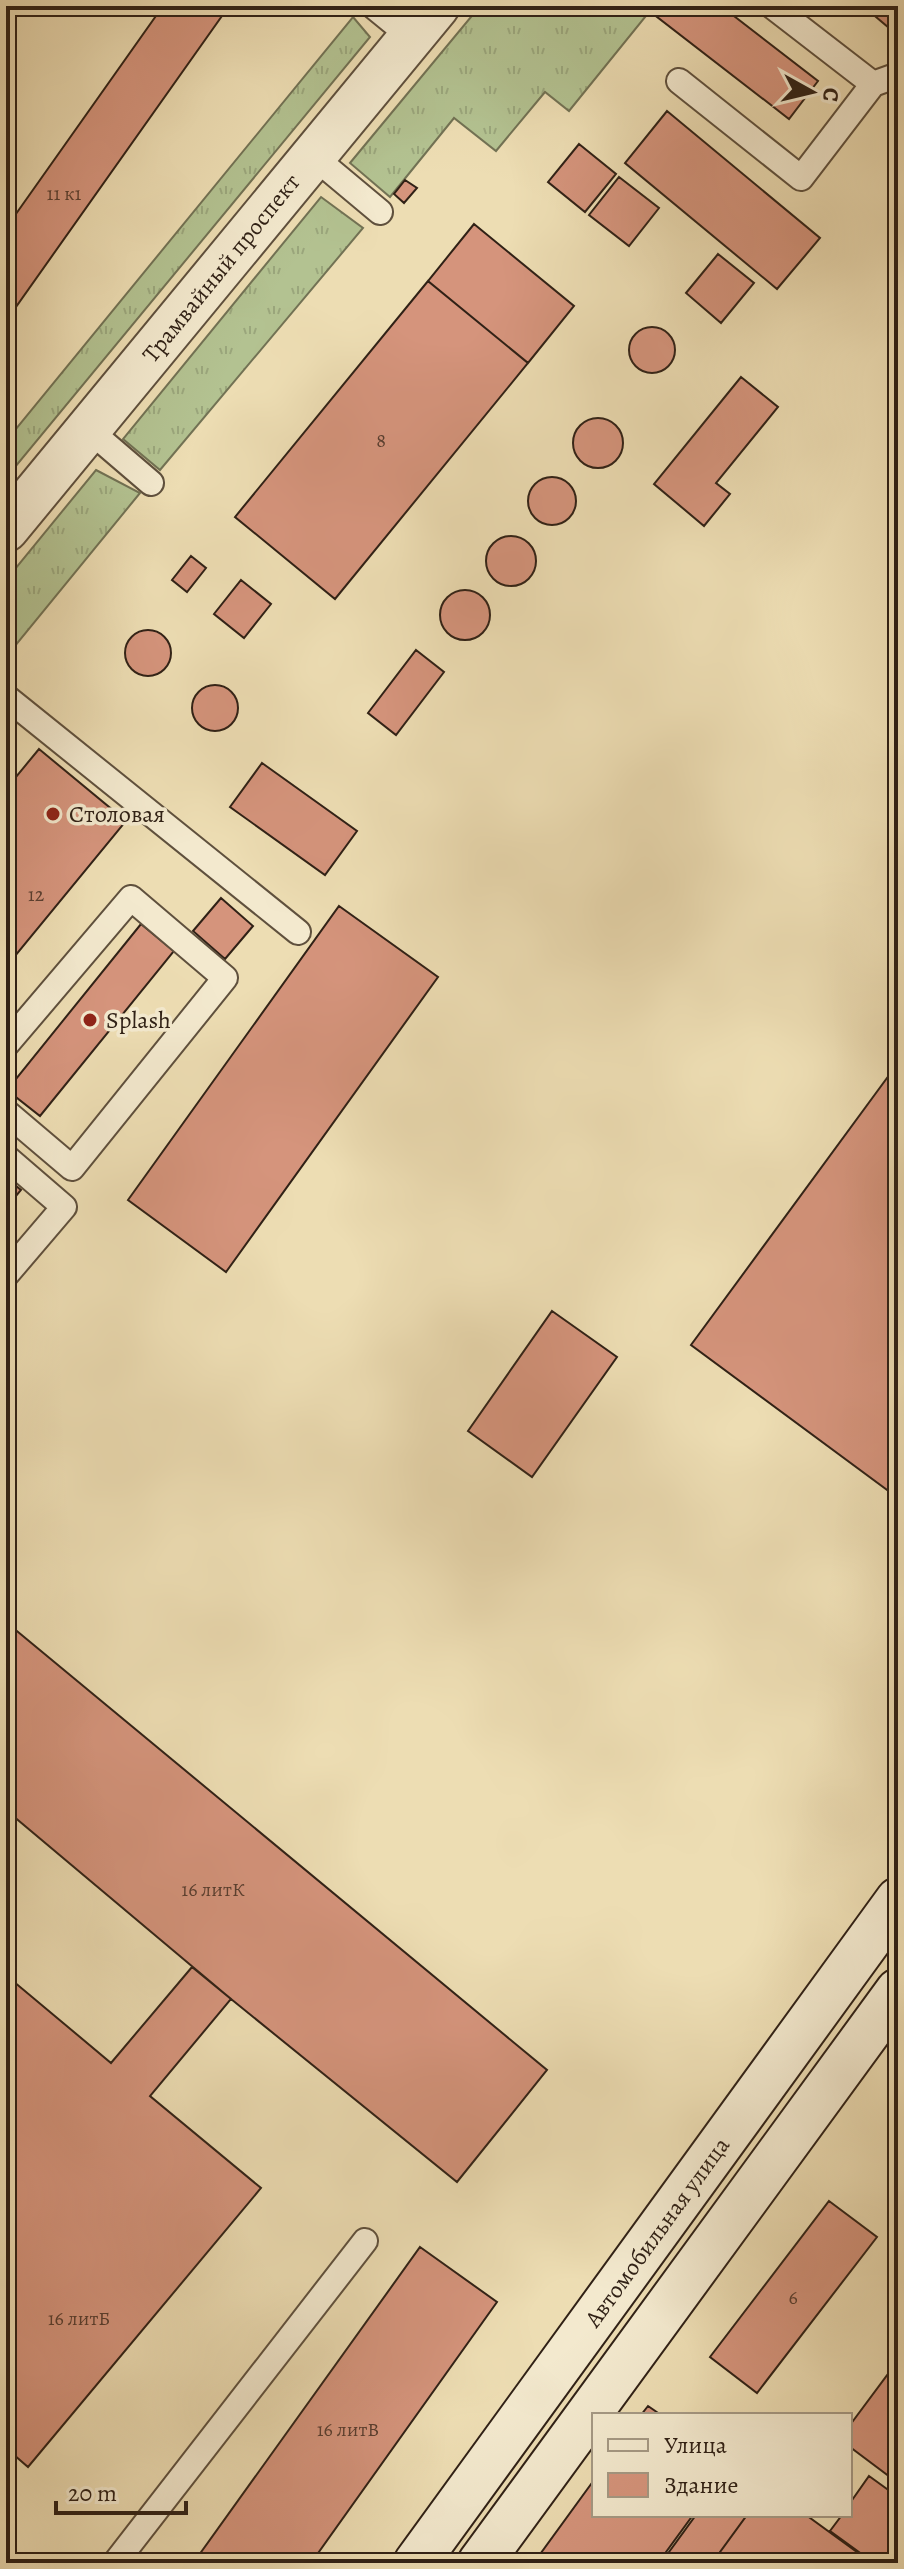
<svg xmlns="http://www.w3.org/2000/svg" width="904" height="2569" viewBox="0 0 904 2569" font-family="Alegreya,serif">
  <defs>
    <pattern id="grass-tufts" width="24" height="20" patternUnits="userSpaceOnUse" patternTransform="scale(2)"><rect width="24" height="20" fill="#b3c291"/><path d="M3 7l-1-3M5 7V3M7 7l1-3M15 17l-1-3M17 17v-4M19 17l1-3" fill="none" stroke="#9aa67c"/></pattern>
  </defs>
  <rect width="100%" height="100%" fill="#edddb3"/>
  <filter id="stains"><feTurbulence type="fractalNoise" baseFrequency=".0025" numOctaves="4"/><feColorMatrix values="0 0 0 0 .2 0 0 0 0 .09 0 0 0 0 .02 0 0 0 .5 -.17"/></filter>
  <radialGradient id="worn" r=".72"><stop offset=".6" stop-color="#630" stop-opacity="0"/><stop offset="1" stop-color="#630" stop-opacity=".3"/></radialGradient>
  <path fill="url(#grass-tufts)" stroke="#727254" stroke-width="2" d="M480,6H654L569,111L545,92L496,151L454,118L390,197L350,163Z
    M353,17L370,37L6,478V441Z
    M321,197L363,228L160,470L123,439Z
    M96,470L140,493L6,657V580Z"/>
  <path fill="#d5947c" stroke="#302116" stroke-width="2" d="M163,6H229L6,321V228Z
    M658,6H721L818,81L789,119L652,13Z
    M863,6H898V29L895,33Z
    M667,111L820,238L777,289L625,163Z
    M579,144L616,174L585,212L548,182Z
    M619,177L659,208L629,246L589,215Z
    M405,180L417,188L404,203L394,194Z
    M474,224L574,306L528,363L428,281Z
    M718,254L754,283L721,323L686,293Z
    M428,281L528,363L335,599L235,517Z
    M629 350a23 23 0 1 1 46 0a23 23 0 1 1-46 0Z
    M741,377L778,407L716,483L730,494L704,526L654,484Z
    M573 443a25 25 0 1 1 50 0a25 25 0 1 1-50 0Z
    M528 501a24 24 0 1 1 48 0a24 24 0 1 1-48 0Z
    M486 561a25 25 0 1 1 50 0a25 25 0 1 1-50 0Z
    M191,556L206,568L187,592L172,580Z
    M241,580L271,604L244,638L214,614Z
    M440 615a25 25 0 1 1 50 0a25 25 0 1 1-50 0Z
    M125 653a23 23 0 1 1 46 0a23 23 0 1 1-46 0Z
    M416,650L444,672L396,735L368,713Z
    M192 708a23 23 0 1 1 46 0a23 23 0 1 1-46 0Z
    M39,749L126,821L6,967V789Z
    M262,763L357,831L325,875L230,807Z
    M221,898L253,926L225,959L193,931Z
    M339,906L438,977L226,1272L128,1200Z
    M141,924L174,951L40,1116L7,1090Z
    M898,1063V1498L691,1345Z
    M6,1178L21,1190L6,1208Z
    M552,1311L617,1357L532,1477L468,1431Z
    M6,1622L547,2070L457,2182L231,1999L6,1810Z
    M192,1967L231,1999L150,2096L261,2188L28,2467L6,2448V1978L7,1976L111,2063Z
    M829,2201L877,2237L757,2393L710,2357Z
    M420,2247L497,2302L311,2563H210L199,2555Z
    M888,2374L898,2381V2483L850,2447V2425Z
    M648,2406L661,2415H641Z
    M869,2476L898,2497V2563H874L830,2531L842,2515H850V2503Z
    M594,2480V2515H693L658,2563H546L538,2557Z
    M696,2515H747L712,2563H684L669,2552Z
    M747,2515H806L872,2563H712Z"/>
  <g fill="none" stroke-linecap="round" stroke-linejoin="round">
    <defs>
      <path id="service" d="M373,6L411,37
        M772,6L873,84L898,75
        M679,81L801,178L873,84
        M313,156L380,212
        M88,429L151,483
        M6,697L298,932
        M6,1045L131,898L225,978L72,1168L6,1112
        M6,1157L64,1207L6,1275
        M115,2563L365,2241"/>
      <path id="tertiary" d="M6,529L437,6"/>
      <path id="secondary" d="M416,2563L898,1900
        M480,2563L898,1991"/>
    </defs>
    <use href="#service" stroke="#5f503d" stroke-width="28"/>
    <use href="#tertiary" stroke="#5f503d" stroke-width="48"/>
    <use href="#secondary" stroke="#302116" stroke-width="48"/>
    <use href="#service" stroke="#f3e9ce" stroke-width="24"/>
    <use href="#tertiary" stroke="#f3e9ce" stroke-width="44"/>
    <use href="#secondary" stroke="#f3e9ce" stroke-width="44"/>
  </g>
  <g fill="#8f2418" stroke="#f3e9ce" stroke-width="3">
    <circle cx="53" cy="814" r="8"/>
    <circle cx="90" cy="1020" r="8"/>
  </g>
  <g text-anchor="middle" stroke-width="7" stroke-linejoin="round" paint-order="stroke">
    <g font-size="20" fill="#593e30">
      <text x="64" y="200">11 к1</text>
      <text x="381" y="447">8</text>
      <text x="36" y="901">12</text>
      <text x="213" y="1896">16 литК</text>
      <text x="793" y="2304">6</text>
      <text x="79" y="2325">16 литБ</text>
      <text x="348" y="2436">16 литВ</text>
    </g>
    <g font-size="24" fill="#302116" stroke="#f3e9ce">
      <text transform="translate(221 268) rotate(-51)" y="8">Трамвайный проспект</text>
      <text transform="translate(657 2232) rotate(-54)" y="8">Автомобильная улица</text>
    </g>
    <g font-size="24" fill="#302116" stroke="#f3e9ce" text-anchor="start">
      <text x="69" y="822">Столовая</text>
      <text x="106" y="1028">Splash</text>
    </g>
  </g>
  <rect width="904" height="2569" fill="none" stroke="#edddb3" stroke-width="32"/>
  <rect x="8" y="8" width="888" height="2553" fill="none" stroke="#302116" stroke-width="4"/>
  <rect x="16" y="16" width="872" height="2537" fill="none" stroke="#302116" stroke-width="2"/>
  <rect x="592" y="2413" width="260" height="104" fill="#f3e9ce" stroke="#a59984" stroke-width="2"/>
  <rect x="608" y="2439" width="40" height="12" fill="#f3e9ce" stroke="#a59984" stroke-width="2"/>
  <text x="664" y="2453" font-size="24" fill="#302116">Улица</text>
  <rect x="608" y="2473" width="40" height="24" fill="#d5947c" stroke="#a59984" stroke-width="2"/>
  <text x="664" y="2493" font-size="24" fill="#302116">Здание</text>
  <g transform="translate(812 92) rotate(98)" stroke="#f3e9ce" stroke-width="6" paint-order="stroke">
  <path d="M0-6L14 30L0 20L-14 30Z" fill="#302116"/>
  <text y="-12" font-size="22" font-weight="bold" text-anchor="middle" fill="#302116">С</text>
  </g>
  <path d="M56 2501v12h130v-12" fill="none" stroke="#302116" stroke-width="4"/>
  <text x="68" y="2501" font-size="24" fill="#302116" stroke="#f3e9ce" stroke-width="6" paint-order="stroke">20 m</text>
  <rect width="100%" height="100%" filter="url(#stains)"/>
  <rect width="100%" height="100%" fill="url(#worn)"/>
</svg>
